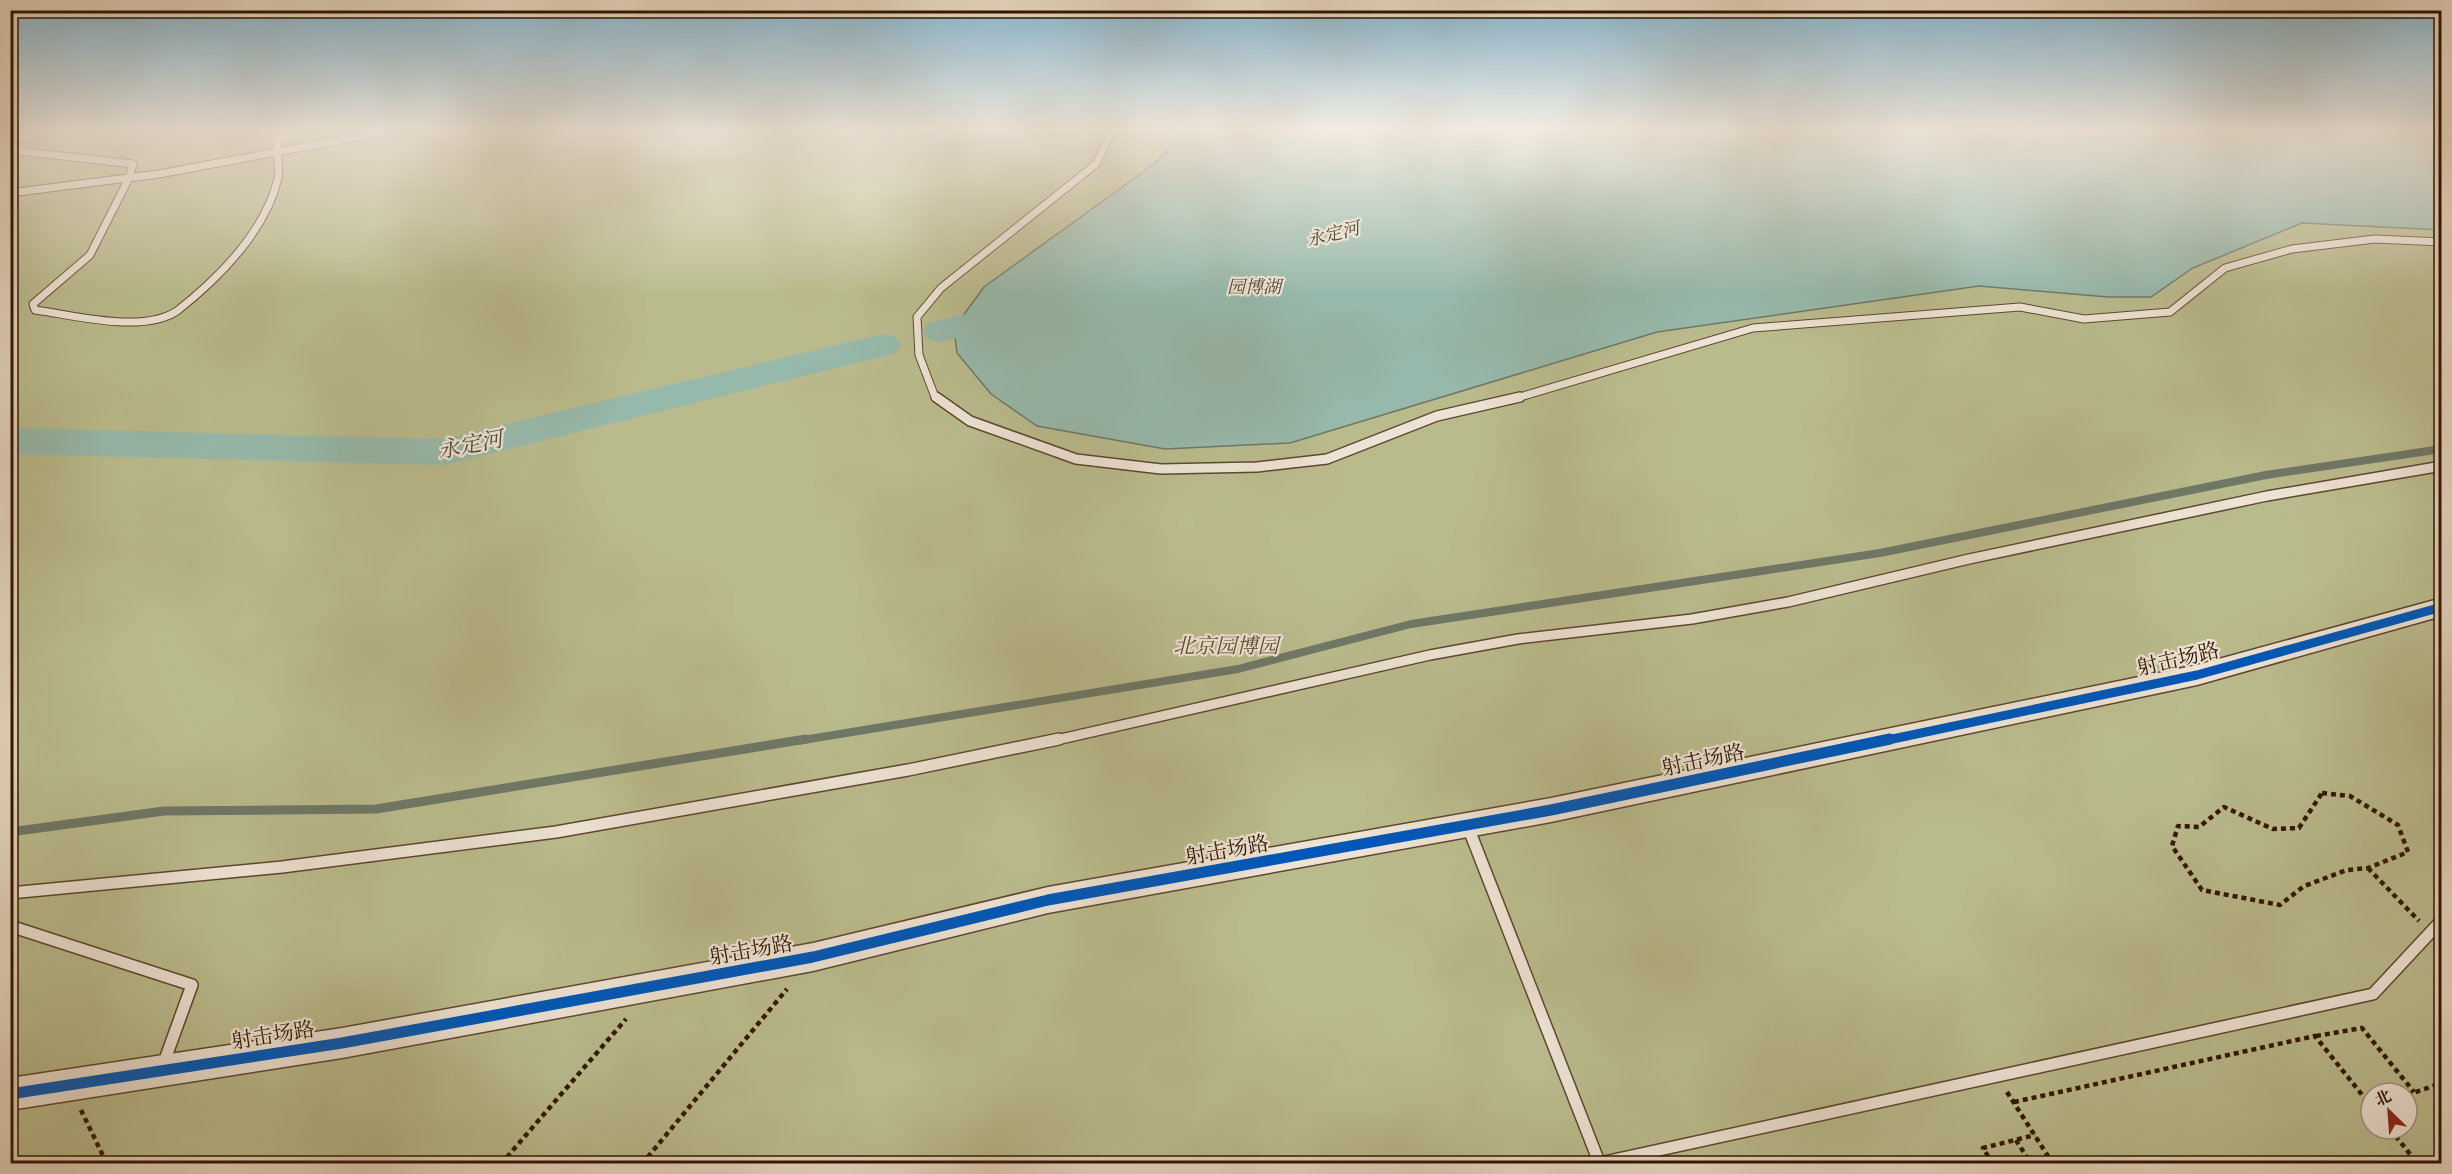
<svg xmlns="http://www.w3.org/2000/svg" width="2452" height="1174" viewBox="0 0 2452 1174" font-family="'Old Standard TT','Noto Serif SC',serif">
  <rect width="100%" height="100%" fill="#e4d4bd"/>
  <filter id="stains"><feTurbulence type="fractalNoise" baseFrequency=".00333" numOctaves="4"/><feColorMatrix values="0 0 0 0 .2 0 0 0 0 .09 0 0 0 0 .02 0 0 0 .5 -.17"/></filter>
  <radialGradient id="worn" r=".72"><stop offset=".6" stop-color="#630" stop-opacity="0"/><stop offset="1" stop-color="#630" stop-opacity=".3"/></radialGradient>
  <path fill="#babb8d" stroke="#766846" stroke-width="1.5" fill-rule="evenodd" d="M10,129H2441V1163H11ZM2371,1093H2407V1129H2371Z"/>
  <path fill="#97b9ab" stroke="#6f7867" stroke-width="1.5" d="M1198,129H2441V230L2302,223L2193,268L2151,297H2108L1979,286L1657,332L1290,443L1165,449L1037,426L991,394L957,353L954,328L984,287L1154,164L1181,137Z"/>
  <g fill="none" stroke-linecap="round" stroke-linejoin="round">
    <path stroke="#6f7867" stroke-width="8" d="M797,741L1238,669L1411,624L1880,553L2266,475L2442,449"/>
    <path stroke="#6f7867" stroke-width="9" d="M10,832L164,811L376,809L806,739"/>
    <path fill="#97b9ab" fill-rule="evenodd" d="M1012,303L1024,307L1030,314L1024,321L941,342L928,339L923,331L928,323Z
      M883,334L896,337L901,345L896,353L444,465L10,454V428L444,439Z"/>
    <defs>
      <path id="service-far2" d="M10,139L65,129
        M10,150L133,164L129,178L90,255L33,304L35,310C74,315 142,334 177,311C218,279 266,231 278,178C280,166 276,153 277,141L304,129
        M10,193L159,174L400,129
        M938,399L935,397L919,355L917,317L941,288L1096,164L1113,129
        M1513,399L1753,328L2020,307L2084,319L2170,312L2225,268L2292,249L2375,239L2442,242"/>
      <path id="service-far1" d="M936,397L970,421L1076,459L1161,469L1257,467L1327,459L1437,416L1520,397
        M1052,741L1430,655L1518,639L1692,619L1788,602L1969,559L2267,496L2442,466"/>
      <path id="service" d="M1468,827L1599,1162
        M10,893L282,867L556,832L908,770L1059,739
        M10,926L192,985L163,1065
        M1595,1164L2373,994L2442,920"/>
      <path id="tertiary" d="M2442,598V616L2197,685L1551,822L1048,913L813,971L342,1058L10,1110V1078L342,1028L813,943L1048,887L1551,798L2197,665Z"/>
    </defs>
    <use href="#service-far2" stroke="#5e462f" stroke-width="9"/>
    <use href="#service-far1" stroke="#5e462f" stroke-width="12"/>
    <use href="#service" stroke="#5e462f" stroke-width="14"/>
    <use href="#tertiary" stroke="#5e462f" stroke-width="3"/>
    <path stroke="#321600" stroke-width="4.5" stroke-dasharray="5 4" stroke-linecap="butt" d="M2322,793L2350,796L2398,825L2408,852L2368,868L2347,870L2304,886L2280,905L2202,890L2172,846L2178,826L2199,827L2224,807L2273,829L2299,828Z
      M2368,868L2419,921
      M2316,1036L2362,1028L2414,1092
      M2007,1092L2053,1164
      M2407,1095L2442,1083
      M2014,1102L2315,1036L2371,1106
      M81,1110L107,1164
      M2390,1129L2418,1164
      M2016,1140L2031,1164
      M501,1164L626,1019
      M642,1164L787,989
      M1993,1164L1983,1148L2035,1135"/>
    <use href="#service-far2" stroke="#ede3d4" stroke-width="7"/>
    <use href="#service-far1" stroke="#ede3d4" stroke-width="9"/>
    <use href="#service" stroke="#ede3d4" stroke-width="11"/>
    <use href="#tertiary" fill="#ede3d4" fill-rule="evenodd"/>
    <path stroke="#321600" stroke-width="4" stroke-dasharray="8 8" stroke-linecap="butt" d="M10,131L24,129"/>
    <defs>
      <path id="cycleway-far1" d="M1883,741L2197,675L2442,607"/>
      <path id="cycleway" d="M10,1094L342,1043L813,957L1048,900L1551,810L1890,739"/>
    </defs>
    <use href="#cycleway-far1" stroke="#ede3d4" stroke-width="13"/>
    <use href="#cycleway" stroke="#ede3d4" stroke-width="15"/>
    <use href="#cycleway-far1" stroke="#0057b8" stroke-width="9"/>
    <use href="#cycleway" stroke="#0057b8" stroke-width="11"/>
  </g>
  <linearGradient id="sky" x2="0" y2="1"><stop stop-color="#87b6d0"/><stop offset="0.44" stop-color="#f3ece1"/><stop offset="1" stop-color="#f3ece1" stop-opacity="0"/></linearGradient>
  <rect width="2452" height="294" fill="url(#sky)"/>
  <g text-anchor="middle" stroke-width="4.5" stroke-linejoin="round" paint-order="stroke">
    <g font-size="18" font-style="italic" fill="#504733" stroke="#ede3d4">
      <text transform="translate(1333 234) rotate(-14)" y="6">永定河</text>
      <text x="1254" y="293">园博湖</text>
    </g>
    <g font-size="21" font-style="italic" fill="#5b482a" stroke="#ede3d4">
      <text x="1226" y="653">北京园博园</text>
    </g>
    <g font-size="21" fill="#321600" stroke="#ede3d4">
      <text transform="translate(2178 659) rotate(-13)" y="7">射击场路</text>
      <text transform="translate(1703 760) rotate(-12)" y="7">射击场路</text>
      <text transform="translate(1227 850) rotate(-10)" y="7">射击场路</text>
      <text transform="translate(751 950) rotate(-10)" y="7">射击场路</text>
      <text transform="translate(273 1035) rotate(-9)" y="7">射击场路</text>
    </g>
    <g font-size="22" font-style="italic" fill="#504733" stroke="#ede3d4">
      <text transform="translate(470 444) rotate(-11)" y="8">永定河</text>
    </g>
  </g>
  <rect width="2452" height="1174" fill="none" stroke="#e4d4bd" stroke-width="36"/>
  <rect x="12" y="12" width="2428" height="1150" fill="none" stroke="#321600" stroke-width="3"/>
  <rect x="18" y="18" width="2416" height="1138" fill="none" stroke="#321600" stroke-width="1.5"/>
  <g transform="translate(2389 1111) rotate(335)"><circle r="28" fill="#ede3d4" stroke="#a2917f" stroke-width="1.5"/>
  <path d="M0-4.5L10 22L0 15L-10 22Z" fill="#8f2418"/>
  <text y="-9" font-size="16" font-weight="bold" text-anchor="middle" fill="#321600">北</text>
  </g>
  <rect width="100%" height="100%" filter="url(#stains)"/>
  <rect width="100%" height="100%" fill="url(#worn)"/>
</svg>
